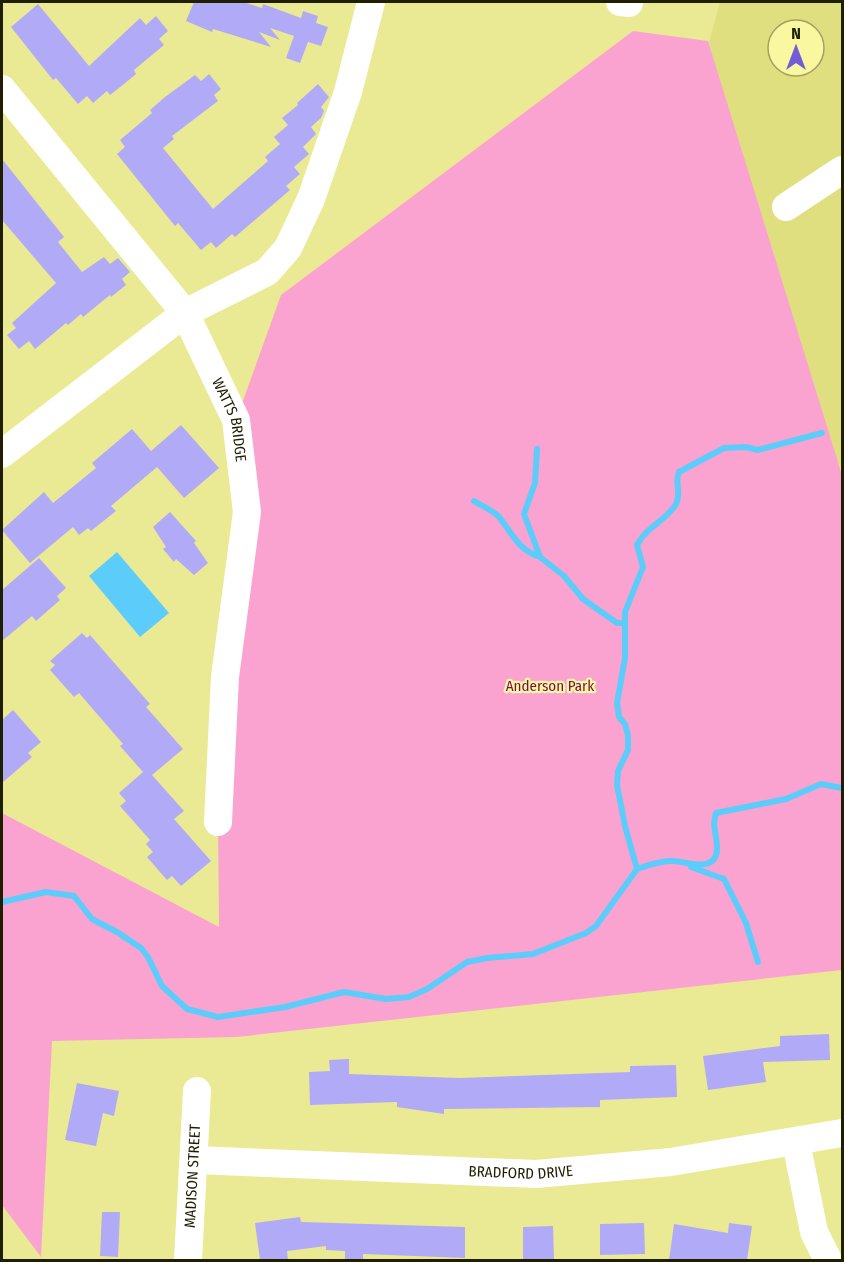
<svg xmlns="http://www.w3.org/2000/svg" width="844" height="1262" viewBox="0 0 844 1262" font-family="'Fira Sans Condensed',sans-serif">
  <rect width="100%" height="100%" fill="#ebea94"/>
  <path fill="#e0df80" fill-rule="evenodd" d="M720,2H842V470L705,204L694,97ZM778,30H814V66H778Z"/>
  <path fill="#faa3d0" d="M633,31L708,41L842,475V970L237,1037L52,1041L41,1257L2,1205V813L219,927L218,822L247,512L236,420L281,295Z"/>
  <path fill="#5ccdfa" d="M117,552L169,613L140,637L89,576Z"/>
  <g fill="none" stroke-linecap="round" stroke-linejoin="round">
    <path stroke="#5ccdfa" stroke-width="6" d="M537,449L535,483L524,514L540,557L564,576L583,599L617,623H625
      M474,501C482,506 493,510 499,517C512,533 518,550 540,557
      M691,867L724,879L746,923L758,962
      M637,869L625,826L617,785L618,771L628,750V735L625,724L619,717L617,703L625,658V612L643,567L637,545C647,526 666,521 676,504C682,493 674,483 679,472L724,448L746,447L758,450L822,433
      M2,902L46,892L74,896L92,919L117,932L141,948L148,957L162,986L187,1009L218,1017L285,1007L344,992L386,999L409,997L427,989L467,962L487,958L533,954L586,933L596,926L637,869C648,865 662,860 673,861C684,861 715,874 717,850C718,836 711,828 716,813L786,799L821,784L842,788"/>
  </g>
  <path fill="#b1aaf6" d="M194,2H243L262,8L263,4L301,18L303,11L318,16L316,23L328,27L321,46L308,42L300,63L286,58L294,36L270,28L280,40L259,32L271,47L213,29L212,32L186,21Z
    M38,4L89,66L140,18L146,25L156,16L168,31L159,39L164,45L134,70L136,74L124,84L110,95L107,91L93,103L87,96L78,104L56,78L53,80L11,27Z
    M209,74L221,89L214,95L218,101L172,136L174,139L163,148L213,209L268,161L265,157L280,144L274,137L288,125L282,118L298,105L297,103L318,84L329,97L321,107L324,111L321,118L311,127L316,134L303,147L309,154L294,167L300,174L286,186L290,190L235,237L232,234L216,248L211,242L201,250L178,223L175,226L117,154L125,147L120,140L152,113L150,110L165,97L195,75L201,81Z
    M2,159L64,237L58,242L82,272L104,257L110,264L118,258L130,272L122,279L126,285L111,297L110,295L83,317L81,314L68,325L66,323L35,349L29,341L19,349L7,335L16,328L12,323L56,283L2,220Z
    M181,425L219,468L184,498L157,467L111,506L116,511L91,531L88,528L79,535L73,527L30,563L2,530L44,492L53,503L96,468L92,463L132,429L151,451Z
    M170,512L196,541L194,543L208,563L194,575L176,559L174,562L163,549L166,547L153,527Z
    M39,558L66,588L57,596L60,600L36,621L32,616L2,641V590Z
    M82,633L87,638L90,635L150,704L146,707L183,749L152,775L184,811L174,819L211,861L181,886L172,876L167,880L147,857L153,852L146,844L150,840L120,806L126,801L119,793L143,772L120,746L123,744L79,693L74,697L50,670L55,665L50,661Z
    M13,710L41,742L28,753L32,757L2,783V720Z
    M829,1034L830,1060L763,1062L766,1082L708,1090L703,1056L780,1046V1036Z
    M349,1059V1074L459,1078L630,1072V1066L676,1065L677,1097L600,1100V1107L444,1109V1114L397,1107V1102L310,1105L309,1072L330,1071L329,1060Z
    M77,1083L119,1091L114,1116L103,1113L96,1146L65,1140Z
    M102,1212H120L118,1257L100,1256Z
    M300,1217L301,1222L465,1227V1258L363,1254V1260H345V1251L326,1250V1246L287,1251L288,1260H260L255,1223Z
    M644,1223L645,1254L600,1255V1224Z
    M729,1223L752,1226L747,1260H669L674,1224L728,1233Z
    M553,1226L554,1259H523V1227Z"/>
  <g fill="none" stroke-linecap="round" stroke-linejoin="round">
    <g stroke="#fff" stroke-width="28">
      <path d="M620,2L629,3"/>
      <path id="s1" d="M2,89L185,313L236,420L247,512L225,677L218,822"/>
      <path d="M786,207L842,170"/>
      <path d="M2,454L185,313L267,272L288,248L311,199L348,92L371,2"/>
      <path d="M796,1142L814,1232L828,1260"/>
      <path id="s2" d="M195,1160L536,1174L671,1162L842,1133"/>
      <path id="s3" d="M188,1260L197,1091"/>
    </g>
  </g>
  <g text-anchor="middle" stroke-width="4.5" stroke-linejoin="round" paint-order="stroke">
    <g font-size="15" fill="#1f1e00" stroke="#f9f8a1">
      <text dy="5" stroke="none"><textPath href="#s1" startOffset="406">WATTS BRIDGE</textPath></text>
      <text dy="5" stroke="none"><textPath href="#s2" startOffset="326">BRADFORD DRIVE</textPath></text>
      <text dy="5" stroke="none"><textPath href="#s3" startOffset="84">MADISON STREET</textPath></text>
    </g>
    <g font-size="15" fill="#770d51" stroke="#f9f8a1">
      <text x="550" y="691">Anderson Park</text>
    </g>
  </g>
  <rect width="844" height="1262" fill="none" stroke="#1f1e00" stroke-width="6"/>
  <g transform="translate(796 48)"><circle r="28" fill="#f9f8a1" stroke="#a2a161" stroke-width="1.5"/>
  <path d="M0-4.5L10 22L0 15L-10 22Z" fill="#735cd7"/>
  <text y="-9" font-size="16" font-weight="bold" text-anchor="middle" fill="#1f1e00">N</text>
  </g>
</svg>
